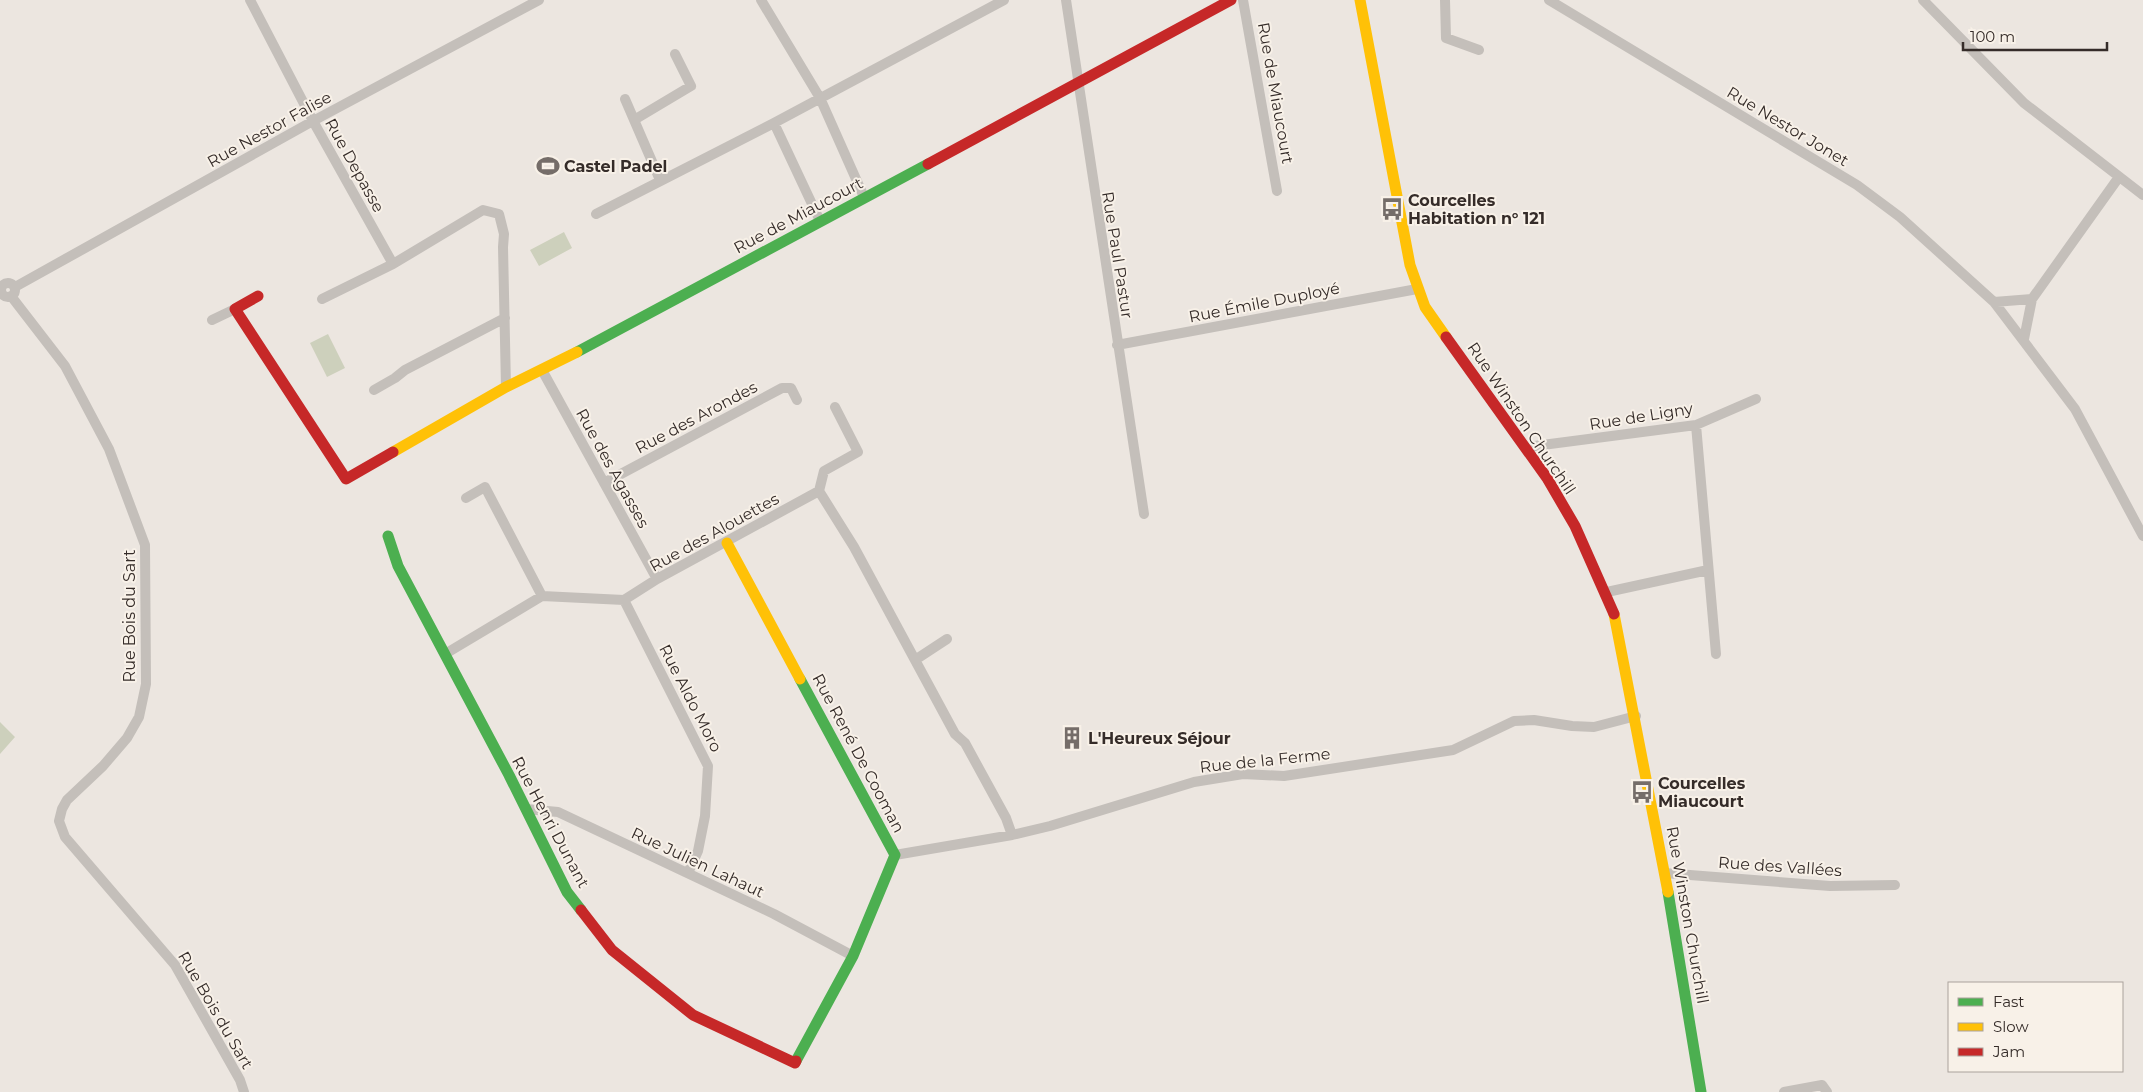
<svg xmlns="http://www.w3.org/2000/svg" width="2143" height="1092" viewBox="0 0 2143 1092" font-family="Montserrat,sans-serif">
  <rect width="100%" height="100%" fill="#ece6e0"/>
  <path fill="#cdd0bc" d="M564,232L572,248L539,266L530,250Z
    M328,334L345,368L327,377L310,343Z
    M0,722L15,737L0,754Z"/>
  <g fill="none" stroke-linecap="round" stroke-linejoin="round">
    <path stroke="#c4bfba" stroke-width="10" d="M250,0L313,121L393,264
      M761,0L820,98L864,197
      M1066,0L1144,514
      M1243,0L1277,191
      M1445,0L1446,38L1479,50
      M1549,0L1857,185L1900,217L1994,302L2075,409L2143,536
      M1923,0L2024,103L2143,195
      M625,99L660,180
      M634,120L691,86L675,54
      M774,123L820,221
      M596,214L774,123L1004,0
      M1 290a7 7 0 1 1 14 0a7 7 0 1 1-14 0Z
      M15,287L313,121L539,0
      M11,296L65,366L109,449L145,545L146,684L139,717L127,738L103,766L67,800L62,809L59,821L65,837L175,965L240,1080L244,1092
      M322,299L393,264L483,210L499,214L504,234L503,247L506,387
      M1994,302L2032,299L2119,177
      M212,320L235,309
      M2024,339L2032,299
      M1117,345L1417,289
      M542,370L657,579
      M374,390L395,378L405,370L505,318
      M1696,425L1716,654
      M1527,447L1696,425L1756,399
      M604,483L782,388H791L797,400
      M819,491L854,547L915,660L947,639
      M819,491L824,471L858,452L835,407
      M466,498L485,487L542,596
      M1607,592L1708,570
      M624,600L708,766L705,816L698,851L688,873
      M445,654L542,596L624,600L657,579L819,491
      M915,660L955,734L965,743L1006,818L1012,835
      M526,809L558,812L774,914L853,956
      M895,855L1012,835L1050,826L1194,782L1243,774L1284,776L1453,750L1514,721L1534,720L1572,726L1594,727L1636,716
      M1664,873L1830,886L1895,885
      M1784,1092L1822,1085L1827,1092"/>
    <path stroke="#4caf50" stroke-width="11" d="M577,352L928,164
      M388,536L398,566L509,775L567,892L581,910
      M1668,892L1701,1092
      M796,1061L853,956L895,855L800,679"/>
    <path stroke="#ffc107" stroke-width="11" d="M1360,0L1410,265L1425,307L1446,337
      M393,452L506,387L577,352
      M727,543L800,679
      M1614,614L1668,892"/>
    <path stroke="#c62828" stroke-width="11" d="M928,164L1231,0
      M258,296L235,309L346,479L393,452
      M1446,337L1547,478L1575,526L1614,614
      M581,910L612,950L693,1015L795,1063L796,1061"/>
  </g>
  <defs>
    <symbol id="stadium-bare" viewBox="-9 -9 18 18"><path d="M0-5a6.5 5 0 1 0 0 10a6.5 5 0 1 0 0-10ZM-3.5-1.8h7v3.6h-7Z" fill="#756d69" stroke="#f8f1e8" stroke-width="2.5" paint-order="stroke"/></symbol>
    <symbol id="bus-bare" viewBox="-9 -9 18 18"><path d="M-5-6H5V4H4V6H2V4H-2V6H-4V4H-5ZM-3.5-4V0h7V-4ZM-3.5 1.2v1.5H-2V1.2ZM2 1.2v1.5H3.5V1.2Z" fill="#756d69" stroke="#f8f1e8" stroke-width="2.5" paint-order="stroke"/></symbol>
    <symbol id="building-bare" viewBox="-9 -9 18 18"><path d="M-4-6H4V6H1V3H-1V6H-4ZM-2.5-4.3h1.7v1.8h-1.7ZM.8-4.3h1.7v1.8H.8ZM-2.5-1h1.7V.8h-1.7ZM.8-1h1.7V.8H.8Z" fill="#756d69" stroke="#f8f1e8" stroke-width="2.5" paint-order="stroke"/></symbol>
  </defs>
  <g fill-rule="evenodd">
    <use href="#stadium-bare" x="532" y="150" width="32" height="32"/>
    <use href="#bus-bare" x="1376" y="193" width="32" height="32"/>
    <use href="#building-bare" x="1056" y="722" width="32" height="32"/>
    <use href="#bus-bare" x="1626" y="776" width="32" height="32"/>
  </g>
  <g text-anchor="middle" stroke-width="4" stroke-linejoin="round" paint-order="stroke">
    <g font-size="16" fill="#352c29" stroke="#f8f1e8">
      <text transform="translate(1276 93) rotate(80)" y="6">Rue de Miaucourt</text>
      <text transform="translate(1788 126) rotate(31)" y="6">Rue Nestor Jonet</text>
      <text transform="translate(269 129) rotate(-29)" y="6">Rue Nestor Falise</text>
      <text transform="translate(355 165) rotate(61)" y="6">Rue Depasse</text>
      <text transform="translate(798 215) rotate(-28)" y="6">Rue de Miaucourt</text>
      <text transform="translate(1118 255) rotate(81)" y="6">Rue Paul Pastur</text>
      <text transform="translate(1264 302) rotate(-11)" y="6">Rue Émile Duployé</text>
      <text transform="translate(1641 416) rotate(-9)" y="6">Rue de Ligny</text>
      <text transform="translate(696 417) rotate(-28)" y="6">Rue des Arondes</text>
      <text transform="translate(1522 418) rotate(56)" y="6">Rue Winston Churchill</text>
      <text transform="translate(613 468) rotate(61)" y="6">Rue des Agasses</text>
      <text transform="translate(714 532) rotate(-29)" y="6">Rue des Alouettes</text>
      <text transform="translate(129 616) rotate(-90)" y="6">Rue Bois du Sart</text>
      <text transform="translate(691 698) rotate(63)" y="6">Rue Aldo Moro</text>
      <text transform="translate(859 753) rotate(62)" y="6">Rue René De Cooman</text>
      <text transform="translate(1265 760) rotate(-6)" y="6">Rue de la Ferme</text>
      <text transform="translate(551 822) rotate(62)" y="6">Rue Henri Dunant</text>
      <text transform="translate(698 862) rotate(25)" y="6">Rue Julien Lahaut</text>
      <text transform="translate(1780 866) rotate(4)" y="6">Rue des Vallées</text>
      <text transform="translate(1688 915) rotate(80)" y="6">Rue Winston Churchill</text>
      <text transform="translate(216 1010) rotate(60)" y="6">Rue Bois du Sart</text>
    </g>
    <g font-size="16" font-weight="bold" fill="#352c29" stroke="#f8f1e8" text-anchor="start">
      <text x="564" y="172">Castel Padel</text>
      <text x="1408" y="206">Courcelles<tspan x="1408" dy="18">Habitation n° 121</tspan></text>
      <text x="1088" y="744">L'Heureux Séjour</text>
      <text x="1658" y="789">Courcelles<tspan x="1658" dy="18">Miaucourt</tspan></text>
    </g>
  </g>
  <rect x="1948" y="982" width="175" height="90" fill="#f8f1e8" stroke="#aaa29c"/>
  <rect x="1958" y="998" width="25" height="8" fill="#4caf50" stroke="#aaa29c"/>
  <text x="1993" y="1007" font-size="15" fill="#352c29">Fast</text>
  <rect x="1958" y="1023" width="25" height="8" fill="#ffc107" stroke="#aaa29c"/>
  <text x="1993" y="1032" font-size="15" fill="#352c29">Slow</text>
  <rect x="1958" y="1048" width="25" height="8" fill="#c62828" stroke="#aaa29c"/>
  <text x="1993" y="1057" font-size="15" fill="#352c29">Jam</text>
  <path d="M1963 42v8h144v-8" fill="none" stroke="#352c29" stroke-width="2.5"/>
  <text x="1970" y="42" font-size="15" fill="#352c29" stroke="#f8f1e8" stroke-width="4" paint-order="stroke">100 m</text>
</svg>
